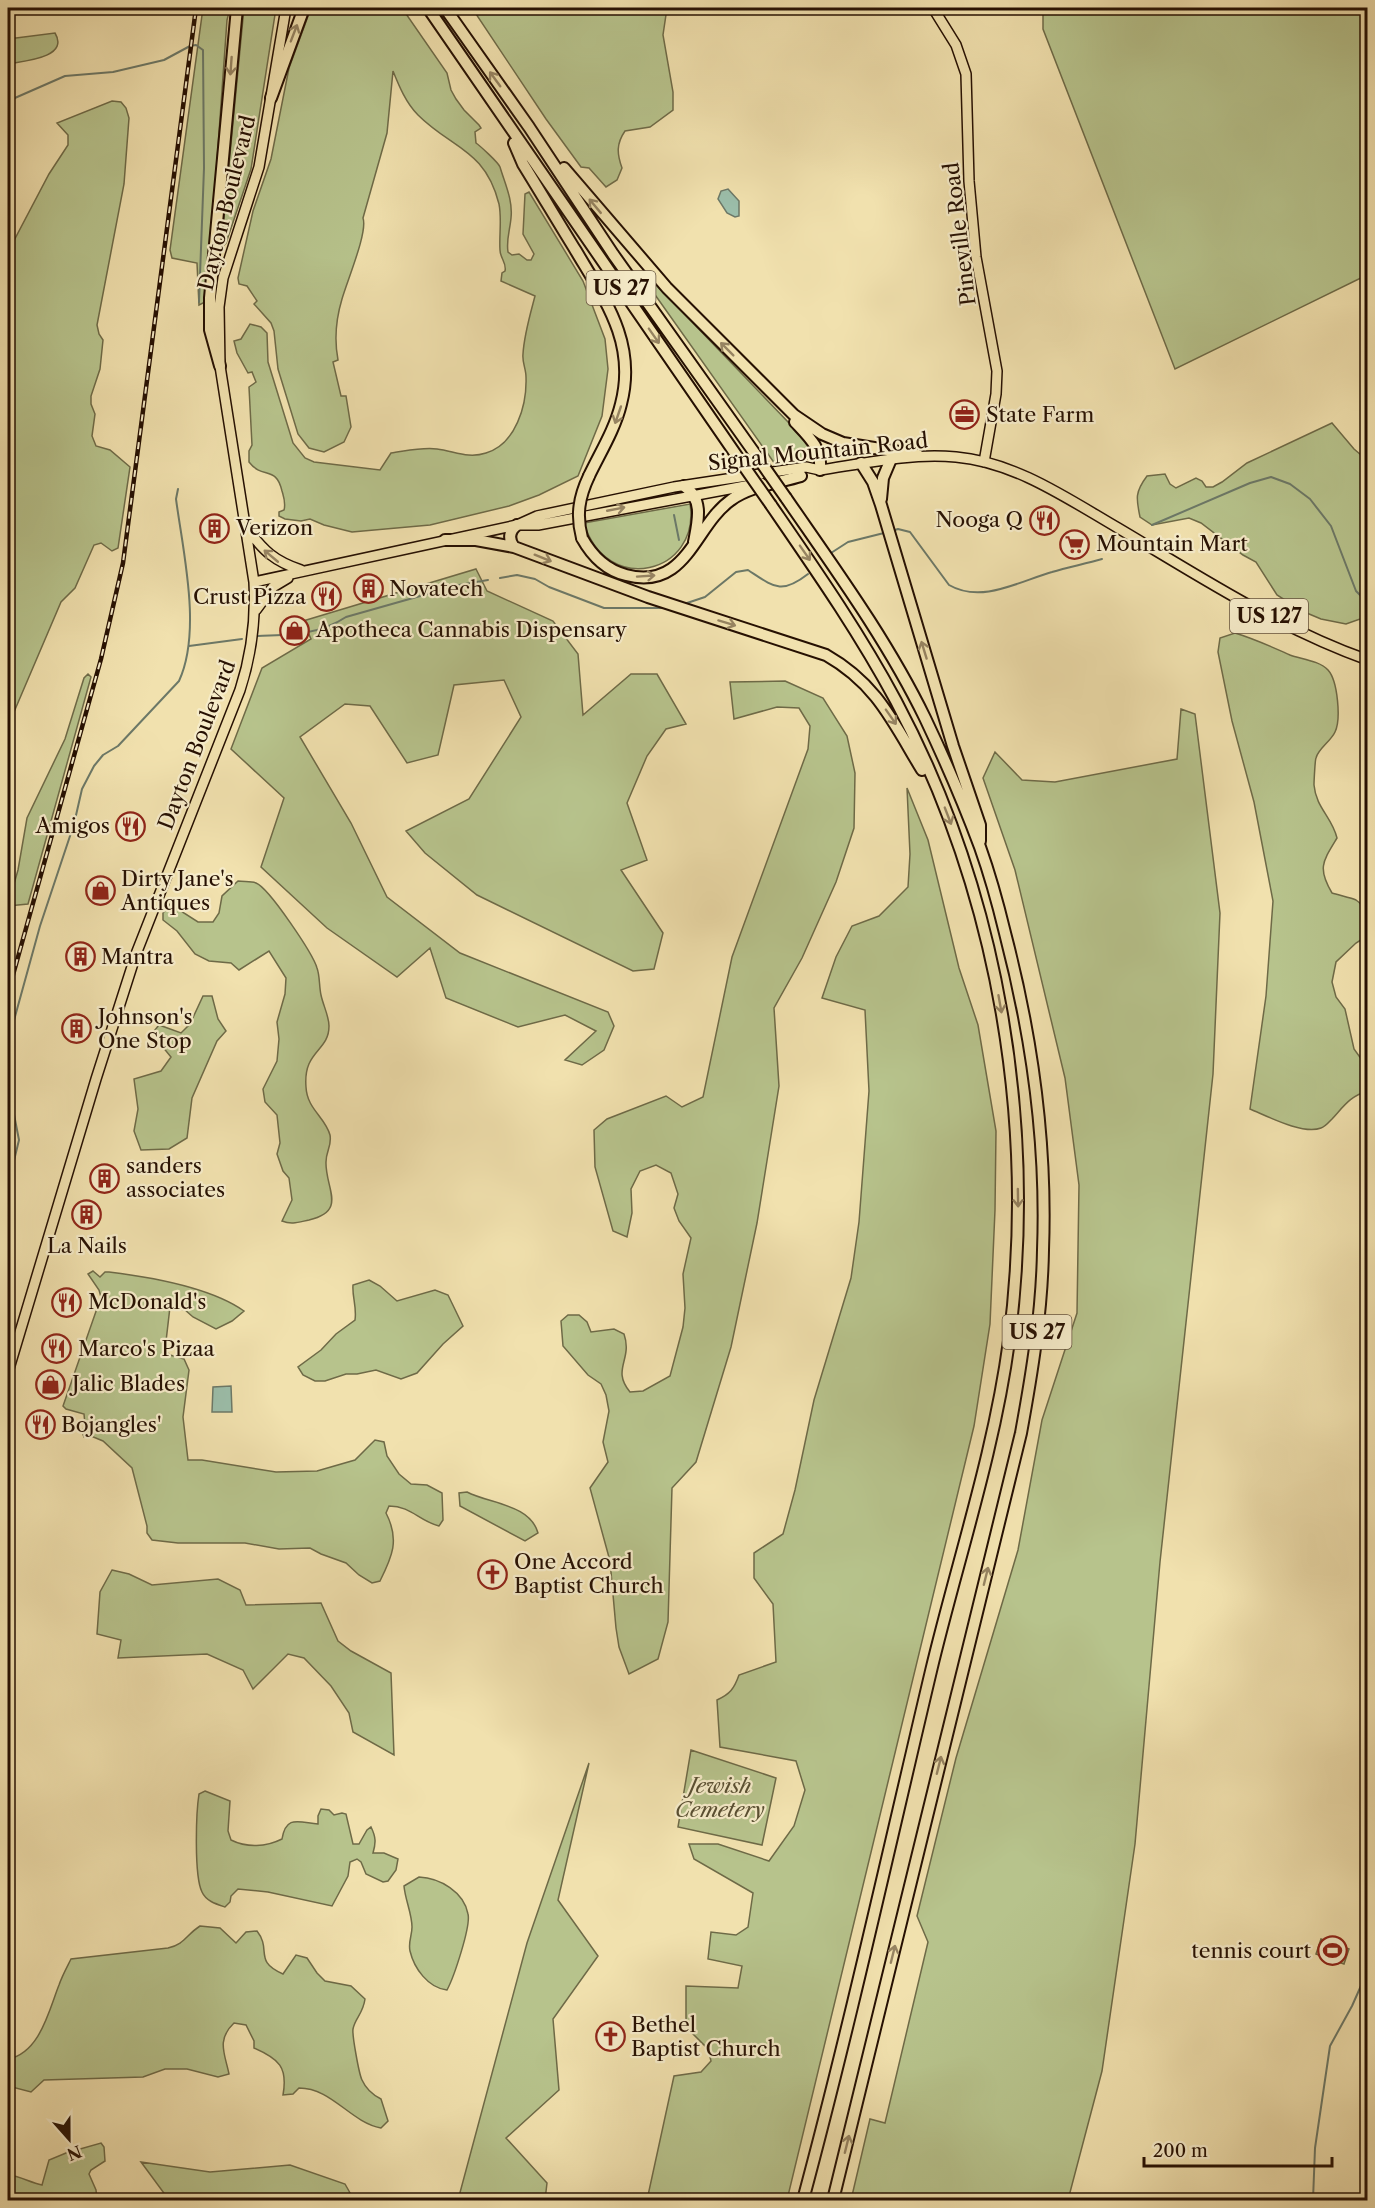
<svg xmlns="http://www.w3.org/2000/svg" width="1375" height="2208" viewBox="0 0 1375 2208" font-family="'Libre Caslon Text',serif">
  <rect width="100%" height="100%" fill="#f1e1ae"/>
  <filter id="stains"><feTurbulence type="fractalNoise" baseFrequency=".00333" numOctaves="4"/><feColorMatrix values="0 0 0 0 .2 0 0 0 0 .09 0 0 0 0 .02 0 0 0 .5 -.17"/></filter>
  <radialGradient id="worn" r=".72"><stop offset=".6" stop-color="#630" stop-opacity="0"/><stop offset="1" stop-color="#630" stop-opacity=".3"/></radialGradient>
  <path fill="#b7c38c" stroke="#6e6a47" stroke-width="1.5" d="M203,8H230L227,20L210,259L205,302L199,305L197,263L172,258L170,250Z
    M244,8H276L251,169L226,243L221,248Z
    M311,8H402L447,73L451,90L456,99L464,110L479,125L481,128L475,132L476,143C479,145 498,162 500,167C505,184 513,200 511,218C510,230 506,240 508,252L512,255L519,254L527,260H531L534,254L523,234L525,194L529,192L583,281L605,339L608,369L602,416L578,476L539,495L509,506L430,525L352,532L324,525L310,519L301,521L285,519L279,516V512L284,510C286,503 284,498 282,491C276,465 263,480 249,462V451L252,445L249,387L256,382L252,372L248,373L237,353L234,341L241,339L250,324L261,327L267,333L268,362L293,443L305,458L314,462L380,470L391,453C406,451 422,447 437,449C454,451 468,459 486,453C516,444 527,405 526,377C526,369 522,362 523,354C524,335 530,315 535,296L501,281L502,273L505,271C507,263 500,258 500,250C499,235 502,219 499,204C485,149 452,149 418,115C406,103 399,86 393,71L387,133L363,218C368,232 347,281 342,299C336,319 334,339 338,360L333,362L341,396H346L351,427L344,442L324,452L309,448L298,434L278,369L274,331L271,323L254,304L257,301L247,286L239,284L238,278L253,211L271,159L289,68Z
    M472,8H667L663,35L673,92V110L650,127L625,131C616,144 617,154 622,168L617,180L606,187L589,168L581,167L546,119Z
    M1043,8H1367V275L1175,369L1043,29Z
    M55,33C70,58 23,61 8,64V37L16,38Z
    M112,101L121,102L126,108L129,118L124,184L97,325L99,334L103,340L100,369L91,396V404L95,414L92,436L96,446L110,450L130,467L118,548L112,551L101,543L94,545L75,588L61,602L8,726V252L49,174L68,145V135L57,123Z
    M643,273L646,274L812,447L817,458L775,464L641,275Z
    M1332,423L1354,449L1367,460V621L1360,619L1346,624L1321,619L1302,611L1277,595L1256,562L1243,555L1201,523L1189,518L1152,525L1140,517C1136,498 1135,492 1147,476L1165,474L1170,484L1176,488L1196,478L1202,481L1206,487H1213L1222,482L1247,463Z
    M690,504C701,574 606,597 584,523Z
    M476,569L487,591L553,621L578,654L583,715L631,674H657L686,724L666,729L647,756L627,803L647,860L621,870L663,933L654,969L633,971L477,895L425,853L406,831L469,799L521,717L504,680L454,685L438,755L407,763L370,706L345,704L300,737L351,823L387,897L460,953L608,1012L614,1026L604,1050L582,1065L565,1060L596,1031L565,1015L518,1027L446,998L430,948L397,977L327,928L261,867L284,798L231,749L262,668L311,639L303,621Z
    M1235,633C1255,639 1272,647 1290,655C1301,659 1320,661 1328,670C1338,681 1341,720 1335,732C1331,741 1318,749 1316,758C1315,760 1314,782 1314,785C1316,808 1332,817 1337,838C1323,861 1317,868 1332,893C1338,895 1352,898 1356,900C1368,908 1368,924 1367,936L1356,943L1336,962L1332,982L1336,997L1345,1009L1354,1049L1367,1067L1368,1091C1350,1096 1344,1106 1332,1119C1330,1121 1325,1127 1321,1128C1303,1135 1267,1116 1250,1109L1266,996L1273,901L1254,802L1232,721L1218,652L1220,638Z
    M88,674L91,677L28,904L8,906V891L14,884L18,870L27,818L65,739L84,678Z
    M785,681L823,698L847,736L855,773L854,828L836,882L802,958L774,1008L779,1086L757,1223L731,1347L696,1462L672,1488L668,1622L658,1659L629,1674L619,1647L616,1628L610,1561L590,1488L608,1462L603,1442L609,1411L606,1395L601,1384L588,1375L563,1346L561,1321L568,1315H579L587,1322L591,1332L614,1329L624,1334C633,1360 611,1369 630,1392L643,1391L670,1376L683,1327L685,1308L683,1274L691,1238L679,1221L674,1208L678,1194L671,1173L656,1165L640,1171L631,1189L632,1213L627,1237L613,1231L595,1167L594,1130L607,1119L666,1096L682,1107L703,1097L732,957L808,749L810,726L799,708L777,707L734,719L730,682Z
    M1181,709L1195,714L1220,913L1213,1074L1160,1562L1135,1844L1102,2071L1068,2200H851L870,2119L885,2123L928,1942L917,1916L956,1758L1018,1550L1042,1420L1077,1313L1079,1185L1065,1078L1015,870L983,778L995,752L1022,780L1055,782L1177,759Z
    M907,788L928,840L959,968L978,1025L996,1131L995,1210L990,1324L974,1426L787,2200H647L674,2076L701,2072L711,2061L708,2049L686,2027V1986L738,1988L742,1966L708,1959L711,1932L736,1935L748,1927L753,1893L694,1859L689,1844H718L769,1861L794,1826L805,1790L796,1761L720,1747L717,1700C730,1694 734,1689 739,1675L776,1662L773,1604L754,1578V1553L783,1534L795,1490L814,1400L851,1278L859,1222L869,1091L865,1010L822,998L836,957L852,926L879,916L908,887L910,854Z
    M238,881C244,882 251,881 256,883C269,888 313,954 317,968C320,976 319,986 321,995C323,1005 329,1016 329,1026C329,1052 303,1050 306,1087C307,1109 325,1117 330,1135C332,1146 326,1151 326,1162C325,1188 348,1211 309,1220C299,1222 292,1225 282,1221L292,1200L289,1178L283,1171L277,1154L280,1143L277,1115L265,1102L263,1089L277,1061L279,1039L277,1022L285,994L286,978L269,951L239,970L231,963L209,961L195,954L177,931L163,920V913L170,904L198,922H213L219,913L222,896Z
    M203,996H212L218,1019L226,1031L217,1041L192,1098L187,1138L169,1149L141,1150L134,1131L138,1109L134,1079L161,1071L171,1057L157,1040L155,1030L159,1025L181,1033L190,1024Z
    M93,1271L100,1277L105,1272H109C150,1277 210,1287 244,1311L232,1321L216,1329L193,1317L185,1310L170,1307L165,1350L170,1355L184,1359L189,1370L183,1417L188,1460H202L276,1472L317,1471L355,1460L375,1440L384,1442L387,1456L399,1474L411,1484L427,1485L442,1493L443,1520L439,1526C419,1521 411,1506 389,1506L386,1513C400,1540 392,1557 380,1581L372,1583L359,1575L346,1563L321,1554L310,1548L279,1549L245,1543H178L152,1540L147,1533V1526L132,1468L103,1441L91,1436L84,1437L82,1432L85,1425L84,1414L66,1409L63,1406L101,1297L99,1290L88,1274Z
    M369,1280L380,1286L397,1301L435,1290L448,1295L463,1326L443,1344L417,1373L401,1379L376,1370L357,1374H346L325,1381H315L303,1375L298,1367L321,1350L336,1334L355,1320C357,1307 352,1297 353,1285Z
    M467,1492C490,1504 530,1504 538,1533L525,1541L460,1506L459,1493Z
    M112,1570L129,1574L152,1585L218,1579L240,1590L246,1605L321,1603L338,1641L351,1651L391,1673L394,1755L353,1732L349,1713L331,1686L304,1658L288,1654L253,1689L243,1670L207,1654L118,1658L121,1640L97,1634L100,1592Z
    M691,1750L776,1778L762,1845L678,1827Z
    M589,1763L558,1900L598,1956L553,2019L559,2090L506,2138L547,2183L545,2200H458L527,1943Z
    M205,1791L230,1801L228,1831L231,1840C247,1848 266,1847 282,1839C286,1815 298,1822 318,1824V1816L321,1809L329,1810L334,1815L342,1813L346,1814L353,1844H359L367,1830L371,1827C376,1837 376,1843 373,1853H384L398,1859L396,1870L388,1881L383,1882L366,1874L361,1862L357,1859L350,1862L348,1876L332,1906L268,1892L238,1889L231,1896L230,1902L225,1907C216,1904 206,1901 202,1892C194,1876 196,1813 199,1794Z
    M419,1877C440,1878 464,1892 468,1914C471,1926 454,1977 447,1990C428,1988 414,1968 410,1951C408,1942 412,1936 412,1927C412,1914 405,1899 404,1886Z
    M200,1926L220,1928L236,1943L246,1932L257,1931C272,1950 253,1961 283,1974L296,1955L307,1958L317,1973L325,1981L351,1986L365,1999C363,2014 355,2018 353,2029C352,2035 359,2074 362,2080C366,2089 373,2095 381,2099L388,2121L381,2128C350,2122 332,2088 299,2088L293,2094L283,2095C288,2067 279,2059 254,2048V2041L246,2025L234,2023C216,2040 225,2054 229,2074L218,2077L187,2069H165L143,2077L44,2080L31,2092L8,2086V2059C40,2053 49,2010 59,1985C62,1976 67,1967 71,1959L168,1948C185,1944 186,1935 200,1926Z
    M1321,1939L1349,1949L1344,1964L1316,1954Z
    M101,2143L104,2147L105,2161L91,2170L89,2174L96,2190L97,2200H8V2175C20,2176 29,2182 42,2185L49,2160L66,2153Z
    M141,2162L210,2172L290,2165L345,2184L354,2200H169Z"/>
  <path fill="#9bbeaa" stroke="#6c7867" stroke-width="1.5" d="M728,189L739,201V216L735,217L727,213L718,199L721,191Z
    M231,1386L232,1412H212L213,1387Z"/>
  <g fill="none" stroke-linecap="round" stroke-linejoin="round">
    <path stroke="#6c7867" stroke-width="2" d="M8,101L65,76L113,72L164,60L190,46L196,45L203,50L204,168L199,302
      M674,515L679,540
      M1152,525L1250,483L1271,477L1290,484L1310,499L1331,526L1356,591L1368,603
      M892,531L898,529L910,532L949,585C982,604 1020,581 1052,572C1068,567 1085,564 1102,559
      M831,553L848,542L884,533
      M500,578L517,575L535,579L549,587L604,608H667
      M684,604L705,597L736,572L748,570C774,587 781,595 808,574
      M258,636C289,635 319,635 346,617L459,585L488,580
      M189,646L242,639
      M8,1042L40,926L74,824L82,789L94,766L103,755L118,746L179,681C202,631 183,552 176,499L178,489
      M8,1084L19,1140L8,1185
      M1313,2200L1315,2148L1330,2046L1352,2006L1368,1970"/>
    <defs>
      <path id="major" d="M933,8L956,45L966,74L969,181L976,257L997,371L996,394L984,462
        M517,525L537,516L674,487L806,467L820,470C866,463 910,453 956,457C1015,462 1068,499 1118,528C1199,576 1278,628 1368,660
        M247,529C264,551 274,561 301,570
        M254,582L517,525H538L761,483
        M256,610L273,587L288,578
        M8,1372L96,1079L136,954L240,690C252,653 256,620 254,582L220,366L219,307L223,278L259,167L286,8"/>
      <path id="highway" d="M428,8L741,462
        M445,8L529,127L613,254L758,458
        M271,98L304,8
        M514,143L523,164C541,193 558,222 576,251C605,300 637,343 621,404C615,429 600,453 589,476
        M564,168L667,288L794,415L822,434L843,443L918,455
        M220,366L210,330V298L237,8
        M795,422C809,437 822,448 820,470
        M861,463L873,482L881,505L953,746L980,825V841
        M684,486C704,499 698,521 694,542
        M786,498C835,569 887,640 925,718C945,760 964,804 980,847C990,875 998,904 1005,933C1032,1036 1047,1143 1043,1250C1042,1312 1032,1373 1021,1433L833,2200
        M881,499L883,478L891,459
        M771,505C815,569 859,632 896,701C999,895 1037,1124 1009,1341C994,1453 957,1562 931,1671C889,1848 850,2025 803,2200
        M582,538C592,556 606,570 626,575C687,591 694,526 731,500C750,486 778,483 801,476
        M445,540H476L514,547L648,597L826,655C877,684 893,722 922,770
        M514,547C508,539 509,531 517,525"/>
    </defs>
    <use href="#major" stroke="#261002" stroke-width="12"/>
    <use href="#highway" stroke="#261002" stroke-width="14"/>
    <use href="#major" stroke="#f1e1ae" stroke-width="9"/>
    <use href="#highway" stroke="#f1e1ae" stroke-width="10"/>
    <defs>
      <path id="rail" d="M8,993L101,659L123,563L196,8"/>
    </defs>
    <use href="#rail" stroke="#261002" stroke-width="4.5"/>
    <use href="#rail" stroke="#f6ecca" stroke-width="2" stroke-dasharray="7" stroke-linecap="butt"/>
    <defs>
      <path id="highway-bridge" d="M758,458L786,498
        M741,462L771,505
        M582,538C576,515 579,497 589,476"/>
    </defs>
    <use href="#highway-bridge" stroke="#261002" stroke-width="14" stroke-linecap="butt"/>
    <use href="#highway-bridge" stroke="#f1e1ae" stroke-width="10"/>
  </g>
  <defs><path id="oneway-shaft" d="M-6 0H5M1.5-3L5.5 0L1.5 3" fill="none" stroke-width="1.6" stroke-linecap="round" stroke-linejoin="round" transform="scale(1.5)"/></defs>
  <g stroke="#968361">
    <use href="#oneway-shaft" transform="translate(294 33) rotate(-69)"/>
    <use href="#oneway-shaft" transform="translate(231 66) rotate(94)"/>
    <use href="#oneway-shaft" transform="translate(495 79) rotate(-126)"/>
    <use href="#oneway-shaft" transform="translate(595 206) rotate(-130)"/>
    <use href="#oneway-shaft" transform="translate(654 336) rotate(55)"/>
    <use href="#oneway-shaft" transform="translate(727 349) rotate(-135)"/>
    <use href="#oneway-shaft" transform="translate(618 415) rotate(109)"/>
    <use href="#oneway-shaft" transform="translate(616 509) rotate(-11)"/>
    <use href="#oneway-shaft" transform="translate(805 553) rotate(55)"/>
    <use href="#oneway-shaft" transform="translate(271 556) rotate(-140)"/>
    <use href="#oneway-shaft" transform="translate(543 558) rotate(22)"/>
    <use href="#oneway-shaft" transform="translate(646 576) rotate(-4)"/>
    <use href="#oneway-shaft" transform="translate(727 623) rotate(17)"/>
    <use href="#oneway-shaft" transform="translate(924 650) rotate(-107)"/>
    <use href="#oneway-shaft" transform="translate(891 717) rotate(55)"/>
    <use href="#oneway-shaft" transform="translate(948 816) rotate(69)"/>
    <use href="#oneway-shaft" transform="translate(1000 1004) rotate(80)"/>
    <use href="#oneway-shaft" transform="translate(1018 1198) rotate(89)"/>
    <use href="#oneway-shaft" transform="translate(986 1576) rotate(-76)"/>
    <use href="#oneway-shaft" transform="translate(939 1765) rotate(-76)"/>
    <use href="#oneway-shaft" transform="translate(893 1954) rotate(-76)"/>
    <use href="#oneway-shaft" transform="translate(847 2144) rotate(-76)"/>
  </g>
  <defs>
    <symbol id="office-ring" viewBox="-11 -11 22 22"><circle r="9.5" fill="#f6ecca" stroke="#8f2418" stroke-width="1.5"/><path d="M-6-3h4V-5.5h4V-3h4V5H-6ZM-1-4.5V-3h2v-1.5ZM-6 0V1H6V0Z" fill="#8f2418"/></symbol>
    <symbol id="restaurant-ring" viewBox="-11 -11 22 22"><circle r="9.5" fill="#f6ecca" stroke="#8f2418" stroke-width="1.5"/><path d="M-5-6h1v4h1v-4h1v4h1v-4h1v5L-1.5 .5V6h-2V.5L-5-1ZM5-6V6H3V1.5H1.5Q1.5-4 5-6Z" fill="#8f2418"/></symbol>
    <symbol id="building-ring" viewBox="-11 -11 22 22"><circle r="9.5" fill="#f6ecca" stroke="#8f2418" stroke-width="1.5"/><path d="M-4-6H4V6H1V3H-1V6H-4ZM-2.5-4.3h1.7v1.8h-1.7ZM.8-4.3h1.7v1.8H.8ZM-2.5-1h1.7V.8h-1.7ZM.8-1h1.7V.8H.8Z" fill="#8f2418"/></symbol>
    <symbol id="supermarket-ring" viewBox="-11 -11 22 22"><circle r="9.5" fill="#f6ecca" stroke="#8f2418" stroke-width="1.5"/><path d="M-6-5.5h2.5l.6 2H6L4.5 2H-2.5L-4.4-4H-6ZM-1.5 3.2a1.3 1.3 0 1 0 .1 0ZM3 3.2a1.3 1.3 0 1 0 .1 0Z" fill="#8f2418"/></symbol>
    <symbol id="shop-ring" viewBox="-11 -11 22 22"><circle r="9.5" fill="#f6ecca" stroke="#8f2418" stroke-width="1.5"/><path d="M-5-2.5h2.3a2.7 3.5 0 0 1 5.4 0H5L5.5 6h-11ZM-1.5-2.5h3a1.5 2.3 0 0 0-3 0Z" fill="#8f2418"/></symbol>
    <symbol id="church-ring" viewBox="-11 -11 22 22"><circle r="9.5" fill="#f6ecca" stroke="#8f2418" stroke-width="1.5"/><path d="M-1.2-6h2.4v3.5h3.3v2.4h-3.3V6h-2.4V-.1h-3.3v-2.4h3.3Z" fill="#8f2418"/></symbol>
    <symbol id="stadium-ring" viewBox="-11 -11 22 22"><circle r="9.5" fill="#f6ecca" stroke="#8f2418" stroke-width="1.5"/><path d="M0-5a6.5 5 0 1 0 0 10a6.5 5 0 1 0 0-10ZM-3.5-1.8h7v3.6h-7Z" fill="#8f2418"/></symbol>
  </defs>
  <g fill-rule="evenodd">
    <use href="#office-ring" x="948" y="398" width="33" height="33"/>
    <use href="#restaurant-ring" x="1028" y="504" width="33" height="33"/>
    <use href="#building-ring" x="198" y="512" width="33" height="33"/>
    <use href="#supermarket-ring" x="1058" y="528" width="33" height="33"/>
    <use href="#building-ring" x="352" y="572" width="33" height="33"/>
    <use href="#restaurant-ring" x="310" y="580" width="33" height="33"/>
    <use href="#shop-ring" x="278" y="614" width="33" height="33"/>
    <use href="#restaurant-ring" x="114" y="810" width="33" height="33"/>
    <use href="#shop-ring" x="84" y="874" width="33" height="33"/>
    <use href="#building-ring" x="64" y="940" width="33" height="33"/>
    <use href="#building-ring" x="60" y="1012" width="33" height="33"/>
    <use href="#building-ring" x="88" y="1162" width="33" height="33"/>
    <use href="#building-ring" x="70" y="1198" width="33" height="33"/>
    <use href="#restaurant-ring" x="50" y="1286" width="33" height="33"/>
    <use href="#restaurant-ring" x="40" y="1332" width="33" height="33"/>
    <use href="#shop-ring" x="34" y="1368" width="33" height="33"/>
    <use href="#restaurant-ring" x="24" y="1408" width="33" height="33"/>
    <use href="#church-ring" x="476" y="1558" width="33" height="33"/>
    <use href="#stadium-ring" x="1316" y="1934" width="33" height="33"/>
    <use href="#church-ring" x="594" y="2020" width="33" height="33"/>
  </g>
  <g text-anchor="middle" stroke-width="4.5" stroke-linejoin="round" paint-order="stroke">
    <g fill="#f6ecca" stroke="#64523e" stroke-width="1.5">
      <rect x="586.5" y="271" width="69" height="34" rx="4.5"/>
      <rect x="1230" y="599" width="78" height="34" rx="4.5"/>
      <rect x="1002.5" y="1315" width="69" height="34" rx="4.5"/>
    </g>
    <g font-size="20" font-weight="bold" fill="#261002">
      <text x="621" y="295">US 27</text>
      <text x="1269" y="623">US 127</text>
      <text x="1037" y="1339">US 27</text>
    </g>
    <g font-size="21" fill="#261002" stroke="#f6ecca">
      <text transform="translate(227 203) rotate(-76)" y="7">Dayton Boulevard</text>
      <text transform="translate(960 234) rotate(-97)" y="7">Pineville Road</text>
      <text transform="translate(818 452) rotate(-6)" y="7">Signal Mountain Road</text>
      <text transform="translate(197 745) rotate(-69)" y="7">Dayton Boulevard</text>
    </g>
    <g font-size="21" fill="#261002" stroke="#f6ecca" text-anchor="start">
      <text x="986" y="422">State Farm</text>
      <text x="1023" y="527" text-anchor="end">Nooga Q</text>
      <text x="236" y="535">Verizon</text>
      <text x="1096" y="551">Mountain Mart</text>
      <text x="389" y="596">Novatech</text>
      <text x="306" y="604" text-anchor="end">Crust Pizza</text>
      <text x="316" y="637">Apotheca Cannabis Dispensary</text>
      <text x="110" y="833" text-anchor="end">Amigos</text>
      <text x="121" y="886">Dirty Jane's<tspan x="121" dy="24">Antiques</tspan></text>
      <text x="101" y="964">Mantra</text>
      <text x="98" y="1024">Johnson's<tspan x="98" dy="24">One Stop</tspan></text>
      <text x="126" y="1173">sanders<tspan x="126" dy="24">associates</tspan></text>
      <text x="87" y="1253" text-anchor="middle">La Nails</text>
      <text x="88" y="1309">McDonald's</text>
      <text x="78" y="1356">Marco's Pizaa</text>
      <text x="72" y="1391">Jalic Blades</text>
      <text x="61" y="1432">Bojangles'</text>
      <text x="514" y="1569">One Accord<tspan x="514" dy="24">Baptist Church</tspan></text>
      <text x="1311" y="1958" text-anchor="end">tennis court</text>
      <text x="631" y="2032">Bethel<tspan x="631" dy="24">Baptist Church</tspan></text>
    </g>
    <g font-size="21" font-style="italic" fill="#594f32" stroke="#f6ecca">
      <text x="720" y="1793">Jewish<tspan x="720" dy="24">Cemetery</tspan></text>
    </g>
  </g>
  <rect width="1375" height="2208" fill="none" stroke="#f1e1ae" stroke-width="30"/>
  <rect x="9" y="9" width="1357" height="2190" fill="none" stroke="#261002" stroke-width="3"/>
  <rect x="15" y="15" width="1345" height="2178" fill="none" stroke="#261002" stroke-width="1.5"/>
  <g transform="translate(69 2139) rotate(159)" stroke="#f6ecca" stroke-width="4.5" paint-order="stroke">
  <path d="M0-4.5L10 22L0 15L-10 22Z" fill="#261002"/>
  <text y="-9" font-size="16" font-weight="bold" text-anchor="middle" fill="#261002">N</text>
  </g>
  <path d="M1144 2157v9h188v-9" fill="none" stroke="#261002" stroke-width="3"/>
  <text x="1153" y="2157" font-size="18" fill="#261002" stroke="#f6ecca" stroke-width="4.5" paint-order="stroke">200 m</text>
  <rect width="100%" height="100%" filter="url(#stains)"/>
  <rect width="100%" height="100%" fill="url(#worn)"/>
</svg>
